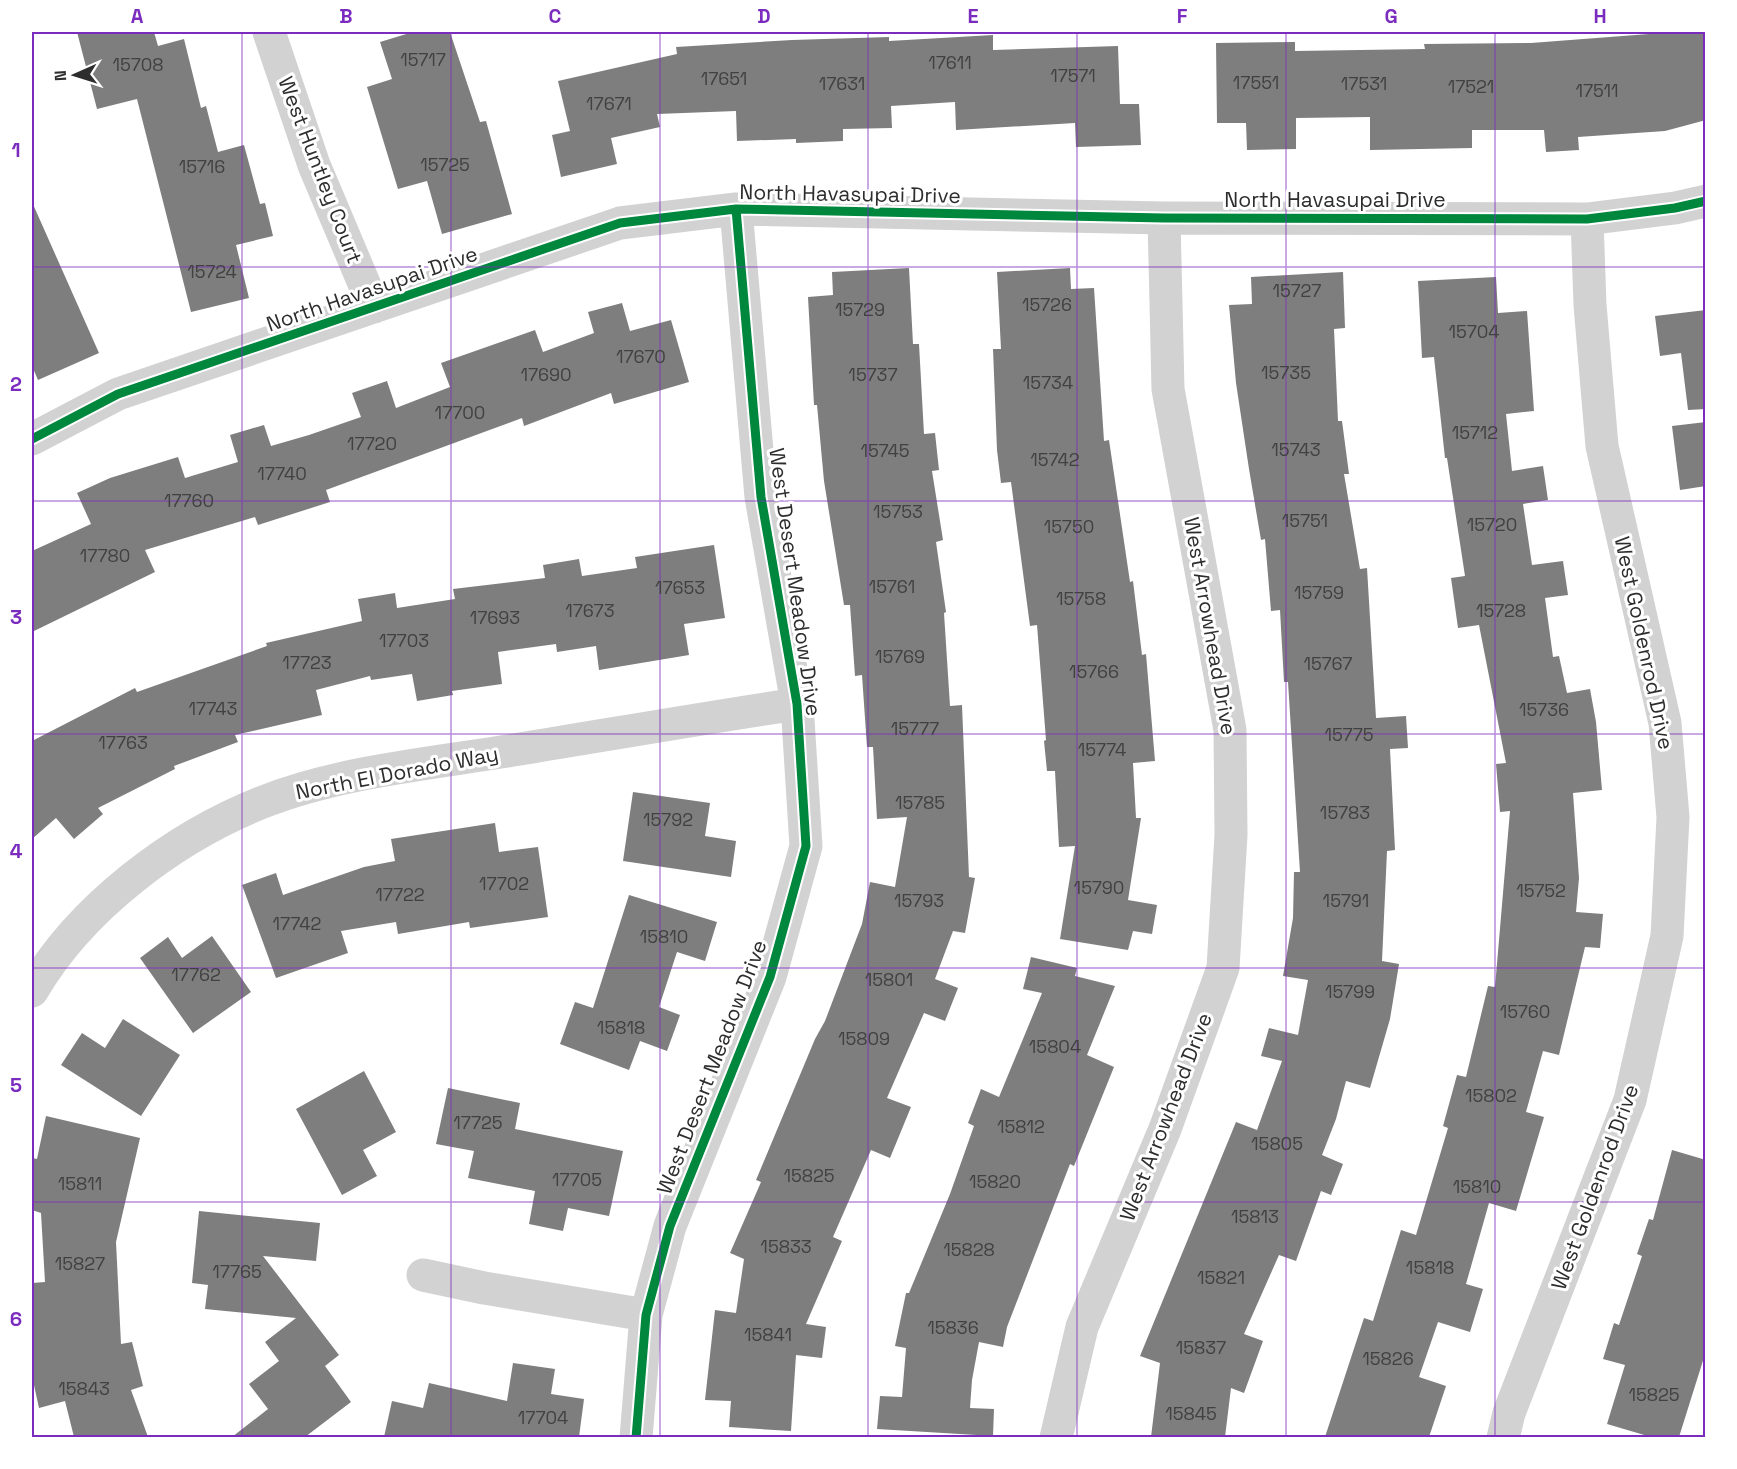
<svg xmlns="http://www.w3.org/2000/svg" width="1737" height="1469" viewBox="0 0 1737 1469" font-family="'Space Grotesk',sans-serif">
  <rect width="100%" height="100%" fill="#fff"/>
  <path fill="#7e7e7e" d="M77,32H154L158,46L184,39L201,108L206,106L218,152L244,145L260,204L265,203L273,236L236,245L249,298L191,312L137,99L97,109Z
    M413,32H450L480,122L486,121L512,214L442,234L427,181L398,189L367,87L392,79L380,42Z
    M1675,32H1706V120L1665,131L1578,137L1579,150L1546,152L1544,130H1472V148L1370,150V117L1296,118V149L1247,150L1246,123H1217L1216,43L1295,42V51L1425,49L1424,44L1531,43Z
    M993,35V50L1118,46L1120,104H1139L1141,145L1076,147L1075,123L956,130L955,102L891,106L892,128L843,129V141L796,143V139L737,141L736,111L657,114L660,127L611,138L617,164L561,177L552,135L570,131L558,81L677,54L676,47L792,40L889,37V41Z
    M32,202L99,353L38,380L32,366Z
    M909,268L913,344H919L924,434L935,433L939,470L932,471L943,540L936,542L946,612L944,613L950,706L962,705L969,877L975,878L965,933L953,931L935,979L958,988L945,1021L924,1013L887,1098L911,1107L890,1158L871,1150L833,1237L842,1241L806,1324L826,1327L822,1358L796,1355L791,1431L729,1427L731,1401L705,1400L715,1310L736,1313L744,1259L730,1253L761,1182L756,1180L815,1039L825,1021L862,924L870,882L895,887L907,817L877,819L873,747H867L862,675L855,676L850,605H844L824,481L817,405H814L808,297L833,295L832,272Z
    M1070,268L1071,289L1094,288L1104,441L1109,440L1130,582L1133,581L1142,655L1146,654L1155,761L1133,763L1136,818H1141L1128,900L1157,905L1152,934L1133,931L1128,950L1060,939L1075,846L1059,847L1055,771H1047L1044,741L1046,740L1037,625L1030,626L1011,482L1001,483L997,450L993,349H1001L997,272Z
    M1343,272L1345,328L1334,329L1338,421H1342L1349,474H1344L1360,569L1367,568L1376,718L1406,716L1408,748L1390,749L1395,850L1387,851L1382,961L1399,964L1390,1019L1370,1088L1346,1081L1336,1119L1322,1155L1343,1164L1331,1195L1321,1191L1296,1261L1279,1255L1244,1334L1263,1341L1244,1393L1231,1388L1225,1437H1151L1160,1363L1140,1356L1236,1122L1257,1130L1282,1061L1261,1056L1269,1028L1298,1035L1308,980L1283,976L1293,918L1294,872H1300L1288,682H1284L1280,610L1271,611L1265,539L1261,540L1249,469L1236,383L1229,305L1252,304L1251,277Z
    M1496,277L1498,313L1527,311L1534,411L1506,414L1512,471L1543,466L1548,500L1523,504L1532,565L1563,561L1568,595L1545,598L1553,657L1559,656L1567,693L1590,689L1596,722L1602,790L1573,793L1579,878L1576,912L1603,914L1600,948L1585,947L1559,1055L1543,1051L1526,1112L1544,1117L1516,1211L1489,1203L1466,1284L1483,1289L1470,1332L1438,1322L1419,1377L1446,1386L1429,1437H1325L1364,1318L1373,1321L1401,1230L1416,1235L1448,1128L1443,1126L1457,1075L1466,1077L1488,986L1495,987L1510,811L1500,812L1496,764L1506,763L1479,625L1458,628L1451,578L1465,576L1447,458H1445L1434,357L1422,358L1418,281Z
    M622,303L630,331L671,320L689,382L614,404L611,393L524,426L522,418L326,490L330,502L258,525L255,517L145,550L155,572L32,632V551L91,524L77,493L110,478L178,457L185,478L238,462L230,435L264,425L271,446L309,435L361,417L352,393L387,381L396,408L450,387L441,363L535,330L543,352L594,333L588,312Z
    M1706,310V409L1688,410L1681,353L1660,356L1655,316Z
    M1706,422V486L1680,490L1672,426Z
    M714,545L725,618L684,624L689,655L599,670L596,646L557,652L556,644L498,652L502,684L452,691L453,695L417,701L412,674L371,680L370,676L316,690L322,715L235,735L238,742L174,766L175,769L98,808L103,814L74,839L56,818L32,839V741L135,688L137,692L267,646L266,643L362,621L358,599L395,593L397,608L455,599L453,589L545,578L543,565L579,559L582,576L637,568L635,557Z
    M633,792L710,803L705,836L736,841L731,877L623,861Z
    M495,823L499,852L538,847L548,917L470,928L469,922L398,934L396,922L341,931L348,953L276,978L242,885L276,873L283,895L364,867L395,861L391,839Z
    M629,895L717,922L705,961L677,952L659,1007L680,1015L667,1051L640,1041L629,1070L560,1044L575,1002L593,1008Z
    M212,936L251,992L193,1033L140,958L168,937L182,958Z
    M1031,957L1077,968L1075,976L1115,986L1087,1055L1114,1067L1074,1166L1070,1164L1007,1327L1003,1347L979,1342L972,1380L970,1408L994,1409L993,1436L877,1429L880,1396L902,1397L906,1348L895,1346L906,1293H909L950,1194L974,1126L968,1123L981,1089L999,1097L1042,993L1023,989Z
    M123,1019L180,1055L141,1116L61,1065L82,1033L105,1048Z
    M364,1071L396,1132L363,1150L377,1176L342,1195L296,1109Z
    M448,1088L520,1103L515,1129L623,1151L609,1216L568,1208L563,1231L529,1224L535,1191L468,1178L474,1151L436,1144Z
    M46,1116L140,1138L116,1242L121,1344L132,1342L143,1386L131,1390L148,1437H74L65,1401L39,1408L32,1376V1283L45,1282L41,1213L32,1210V1158L37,1159Z
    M1672,1150L1706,1160V1351L1679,1437H1651L1607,1424L1625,1365L1603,1359L1614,1323L1619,1325L1642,1256L1637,1254L1649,1219L1653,1220Z
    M199,1211L320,1223L316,1261L263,1256L339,1355L325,1366L351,1402L305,1437H232L268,1409L249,1384L279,1361L265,1342L296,1318L205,1309L208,1285L192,1283Z
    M513,1363L555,1369L551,1394L584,1399L579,1437H384L392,1401L423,1408L429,1383L507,1401Z"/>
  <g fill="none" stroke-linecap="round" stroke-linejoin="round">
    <path stroke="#d2d2d2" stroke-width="33" d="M269,32L314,165L374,307
      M32,439L118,394L620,223L736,209L1164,218L1587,219L1675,208L1706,201
      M32,991C80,908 174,837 263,802C341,771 436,763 520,749C612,734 704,718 797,704
      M423,1275L484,1288L646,1315
      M636,1438L646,1315L670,1226L770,977L806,846L797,704L761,497L736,209
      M1056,1438L1082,1327L1165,1129L1223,968L1231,835L1230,730L1168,389L1164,218
      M1503,1438L1509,1413L1630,1100L1667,936L1673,817L1665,723L1602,446L1590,305L1587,219"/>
    <defs>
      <path id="cycleway" d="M32,439L118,394L620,223L736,209L1164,218L1587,219L1675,208L1706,201
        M636,1438L646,1315L670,1226L770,977L806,846L797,704L761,497L736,209"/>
    </defs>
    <use href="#cycleway" stroke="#fff" stroke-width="13"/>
    <use href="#cycleway" stroke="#00873e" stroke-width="9"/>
  </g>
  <path fill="none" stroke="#7b2cbf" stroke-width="1.5" stroke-opacity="0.55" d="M242,32V1438M451,32V1438M660,32V1438M868,32V1438M1077,32V1438M1286,32V1438M1495,32V1438M32,267H1706M32,501H1706M32,734H1706M32,968H1706M32,1202H1706"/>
  <g text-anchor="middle" stroke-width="6" stroke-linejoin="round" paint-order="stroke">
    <g font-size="18" fill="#414141">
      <text x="423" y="66">15717</text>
      <text x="950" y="69">17611</text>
      <text x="138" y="71">15708</text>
      <text x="1073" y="82">17571</text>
      <text x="724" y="85">17651</text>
      <text x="1256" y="89">17551</text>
      <text x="842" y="90">17631</text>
      <text x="1364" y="90">17531</text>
      <text x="1471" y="93">17521</text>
      <text x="1597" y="97">17511</text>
      <text x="609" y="110">17671</text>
      <text x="445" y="171">15725</text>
      <text x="202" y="173">15716</text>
      <text x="212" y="278">15724</text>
      <text x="1297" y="297">15727</text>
      <text x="1047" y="311">15726</text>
      <text x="860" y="316">15729</text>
      <text x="1474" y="338">15704</text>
      <text x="641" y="363">17670</text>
      <text x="1286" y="379">15735</text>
      <text x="546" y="381">17690</text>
      <text x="873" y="381">15737</text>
      <text x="1048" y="389">15734</text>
      <text x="460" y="419">17700</text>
      <text x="1475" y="439">15712</text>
      <text x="372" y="450">17720</text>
      <text x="1296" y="456">15743</text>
      <text x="885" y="457">15745</text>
      <text x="1055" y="466">15742</text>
      <text x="282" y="480">17740</text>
      <text x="189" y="507">17760</text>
      <text x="898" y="518">15753</text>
      <text x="1305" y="527">15751</text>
      <text x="1492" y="531">15720</text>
      <text x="1069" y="533">15750</text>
      <text x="105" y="562">17780</text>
      <text x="892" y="593">15761</text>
      <text x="680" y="594">17653</text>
      <text x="1319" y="599">15759</text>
      <text x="1081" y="605">15758</text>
      <text x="590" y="617">17673</text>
      <text x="1501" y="617">15728</text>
      <text x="495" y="624">17693</text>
      <text x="404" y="647">17703</text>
      <text x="900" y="663">15769</text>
      <text x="307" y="669">17723</text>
      <text x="1328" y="670">15767</text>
      <text x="1094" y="678">15766</text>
      <text x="213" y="715">17743</text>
      <text x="1544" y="716">15736</text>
      <text x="915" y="735">15777</text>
      <text x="1349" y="741">15775</text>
      <text x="123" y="749">17763</text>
      <text x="1102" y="756">15774</text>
      <text x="920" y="809">15785</text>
      <text x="1345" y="819">15783</text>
      <text x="668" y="826">15792</text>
      <text x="504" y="890">17702</text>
      <text x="1099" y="894">15790</text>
      <text x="1541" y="897">15752</text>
      <text x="400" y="901">17722</text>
      <text x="919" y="907">15793</text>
      <text x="1346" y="907">15791</text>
      <text x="297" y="930">17742</text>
      <text x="664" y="943">15810</text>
      <text x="196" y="981">17762</text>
      <text x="889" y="986">15801</text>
      <text x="1350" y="998">15799</text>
      <text x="1525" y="1018">15760</text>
      <text x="621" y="1034">15818</text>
      <text x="864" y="1045">15809</text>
      <text x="1055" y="1053">15804</text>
      <text x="1491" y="1102">15802</text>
      <text x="478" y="1129">17725</text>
      <text x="1021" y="1133">15812</text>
      <text x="1277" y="1150">15805</text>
      <text x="809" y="1182">15825</text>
      <text x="577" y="1186">17705</text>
      <text x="995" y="1188">15820</text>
      <text x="80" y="1190">15811</text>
      <text x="1477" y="1193">15810</text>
      <text x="1255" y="1223">15813</text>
      <text x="786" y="1253">15833</text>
      <text x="969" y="1256">15828</text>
      <text x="80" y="1270">15827</text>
      <text x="1430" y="1274">15818</text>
      <text x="237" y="1278">17765</text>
      <text x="1221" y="1284">15821</text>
      <text x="953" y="1334">15836</text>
      <text x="768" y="1341">15841</text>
      <text x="1201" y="1354">15837</text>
      <text x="1388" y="1365">15826</text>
      <text x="84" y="1395">15843</text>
      <text x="1654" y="1401">15825</text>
      <text x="1191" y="1420">15845</text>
      <text x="543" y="1424">17704</text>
    </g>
    <g font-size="21" fill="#2d2d2d" stroke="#fff">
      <text transform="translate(320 170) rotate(69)" y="7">West Huntley Court</text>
      <text transform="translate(850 194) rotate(1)" y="7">North Havasupai Drive</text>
      <text x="1335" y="207">North Havasupai Drive</text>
      <text transform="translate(372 289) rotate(-19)" y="7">North Havasupai Drive</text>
      <text transform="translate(795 582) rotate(82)" y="7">West Desert Meadow Drive</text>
      <text transform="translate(1210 626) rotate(80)" y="7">West Arrowhead Drive</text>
      <text transform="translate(1644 643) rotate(78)" y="7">West Goldenrod Drive</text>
      <text transform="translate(397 773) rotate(-11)" y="7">North El Dorado Way</text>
      <text transform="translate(712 1067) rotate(-69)" y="7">West Desert Meadow Drive</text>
      <text transform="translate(1166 1117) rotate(-69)" y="7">West Arrowhead Drive</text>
      <text transform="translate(1595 1187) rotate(-70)" y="7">West Goldenrod Drive</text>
    </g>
  </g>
  <rect width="1737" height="1469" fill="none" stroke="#ffffff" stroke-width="66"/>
  <g transform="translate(75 75) rotate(267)" stroke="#ffffff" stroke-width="4.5" paint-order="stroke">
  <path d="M0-4.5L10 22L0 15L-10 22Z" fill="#2d2d2d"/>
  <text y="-9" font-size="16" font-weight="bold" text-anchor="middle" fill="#2d2d2d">N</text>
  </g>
  <rect x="33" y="33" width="1671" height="1403" fill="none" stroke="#7b2cbf" stroke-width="2"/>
  <g font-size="20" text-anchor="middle" font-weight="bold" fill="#7b2cbf">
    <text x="137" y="23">A</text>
    <text x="346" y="23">B</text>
    <text x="555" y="23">C</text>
    <text x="764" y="23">D</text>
    <text x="973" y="23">E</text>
    <text x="1182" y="23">F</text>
    <text x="1391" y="23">G</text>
    <text x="1600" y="23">H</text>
    <text x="16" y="157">1</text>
    <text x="16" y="391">2</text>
    <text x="16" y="624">3</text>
    <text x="16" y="858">4</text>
    <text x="16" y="1092">5</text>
    <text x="16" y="1326">6</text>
  </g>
</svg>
